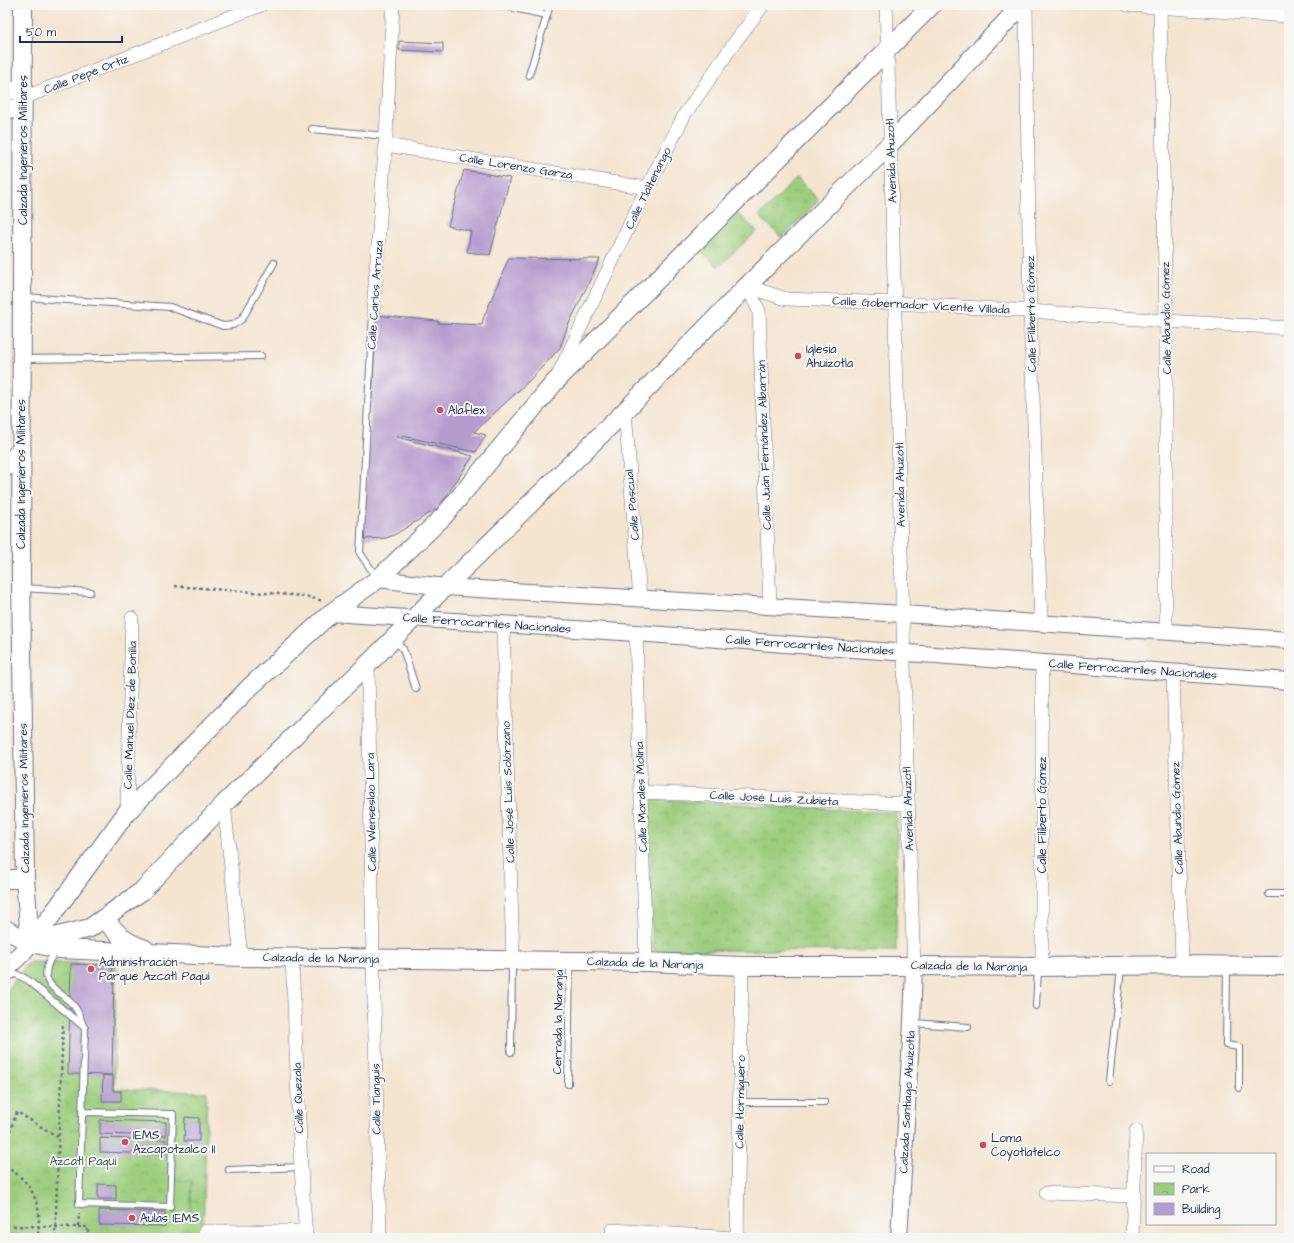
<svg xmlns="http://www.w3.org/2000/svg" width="1294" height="1243" viewBox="0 0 1294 1243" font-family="'Architects Daughter',sans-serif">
  <defs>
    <pattern id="park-crowns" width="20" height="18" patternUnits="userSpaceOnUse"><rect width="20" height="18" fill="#9ccd7c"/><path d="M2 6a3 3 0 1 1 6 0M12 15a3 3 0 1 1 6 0" fill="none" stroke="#86b06e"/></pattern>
  </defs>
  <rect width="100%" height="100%" fill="#f6f6f2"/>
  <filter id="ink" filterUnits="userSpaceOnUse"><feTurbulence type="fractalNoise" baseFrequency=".025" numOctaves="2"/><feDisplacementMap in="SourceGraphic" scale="8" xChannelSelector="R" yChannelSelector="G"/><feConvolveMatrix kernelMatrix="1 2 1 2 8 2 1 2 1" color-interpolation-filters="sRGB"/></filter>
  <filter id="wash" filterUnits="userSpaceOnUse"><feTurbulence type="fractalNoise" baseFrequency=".012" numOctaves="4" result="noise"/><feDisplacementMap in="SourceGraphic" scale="16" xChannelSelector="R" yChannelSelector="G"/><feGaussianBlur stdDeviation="0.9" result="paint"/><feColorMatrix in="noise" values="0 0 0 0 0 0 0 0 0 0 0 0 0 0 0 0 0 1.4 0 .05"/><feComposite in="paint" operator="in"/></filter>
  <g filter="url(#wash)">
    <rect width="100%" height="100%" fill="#f4e5d0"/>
    <path fill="url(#park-crowns)" stroke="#5c7e6d" d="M797,178L819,200L782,238L759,216Z
      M737,213L757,231L718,267L698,248Z
      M648,799L897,813L896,951L653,950Z
      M29,962L116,964L114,1089L207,1092L203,1238H5V994Z"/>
    <path fill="#9ccd7c" stroke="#5c7e6d" d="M175,1180L192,1181L190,1217L174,1216Z"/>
    <g id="blocks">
      <path fill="#b59bce" d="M399,41L443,43V52L399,50Z
        M464,170L510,178L490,255L467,252L471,231L448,226Z
        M509,258L600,259L567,328L560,348L531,379L474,432L486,435L476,452L398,435L397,437L473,456L439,507L430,513L394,535L386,538L363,539L371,408L373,384L376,315L438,321V323L482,325L483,319Z
        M71,964L112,965V973L106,974H114L112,1075L68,1074Z
        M103,1075L113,1076V1091H121V1101H102Z
        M185,1117L199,1118V1141H184Z
        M100,1120L166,1122V1136L100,1134Z
        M100,1138L166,1140L165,1154L100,1152Z
        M98,1184L116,1185V1199H98Z
        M99,1210L165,1212V1226L99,1225Z"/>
    </g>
  </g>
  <g filter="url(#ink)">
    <use href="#blocks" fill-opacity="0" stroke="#676f86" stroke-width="1"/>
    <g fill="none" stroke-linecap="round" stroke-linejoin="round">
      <defs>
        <path id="service" d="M498,5L547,15
          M529,75L550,5
          M312,129L386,136
          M24,297L170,307L223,326L233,325L242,319L274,263
          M373,312L360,553L377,578
          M23,359L261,356
          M22,588L90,592
          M394,640L403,649L416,689
          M1269,894H1289
          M57,951C48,959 42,974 50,984C56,992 66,997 73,1005C78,1010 80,1018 83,1025
          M1227,967L1226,1045L1239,1047V1088
          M5,978L16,974L28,980L85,1028L79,1204L170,1207L173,1114L83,1112
          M1036,1006L1038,969
          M913,1023L968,1027
          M511,1052L512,962
          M1109,1081L1121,968
          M568,1084L570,962
          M740,1102H824
          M229,1170L301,1167"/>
        <path id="minor" d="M886,5C897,325 901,645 914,966
          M1026,5L1030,311L1041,624
          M1127,5L1289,16
          M1160,5L1166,321V631
          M23,98L261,5
          M386,145L647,188
          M747,286L786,299L895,303L1030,311L1166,321L1289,328
          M747,286L759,311L770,607
          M373,312L386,136L393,5
          M559,373L647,188L685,114L735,42L763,5
          M625,411L640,599
          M503,624L513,960
          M636,633L646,962
          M1042,663V967
          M368,664L373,959L380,1238
          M1173,672L1182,965
          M641,792L907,804
          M224,804L241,957
          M127,812L132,618
          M292,957L301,1167L306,1238
          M1046,1193L1134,1196
          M612,1230L733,1238
          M205,1231H306
          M737,1238L742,966
          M1132,1238L1136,1131"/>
        <path id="tertiary" d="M378,579L445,587L903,614L1289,640
          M331,613L636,633L1289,681
          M899,1238L912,1023L914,966"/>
        <path id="secondary" d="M23,5L21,575L25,879L29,927L31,943
          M5,90L23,91
          M5,109H22
          M5,468L21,449
          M5,879H25
          M104,918C118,935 124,942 145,949
          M5,929L31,943L59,949L241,957L570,961L646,962L742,966H914L1042,967L1182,965L1289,966
          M31,943L90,928L142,891L224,804L368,664L445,587L625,411L747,286L891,143L1022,5
          M5,969L22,953L46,923L127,812L251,686L331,613L378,579L443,517L554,383L932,5"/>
      </defs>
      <use href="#service" stroke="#676f86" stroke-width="8"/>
      <use href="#minor" stroke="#676f86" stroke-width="14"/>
      <use href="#tertiary" stroke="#676f86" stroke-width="18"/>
      <use href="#secondary" stroke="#676f86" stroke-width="20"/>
      <path stroke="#676f86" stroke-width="2.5" stroke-dasharray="3 3" stroke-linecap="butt" d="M175,586L305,596L323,601
        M5,1143L17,1112L58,1137
        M5,1167C24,1175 38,1195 39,1216C39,1223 38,1231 38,1238
        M13,1226L78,1227L79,1213
        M78,1227H88V1237
        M55,1238L63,1022"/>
      <use href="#service" stroke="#fff" stroke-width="6"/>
      <use href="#minor" stroke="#fff" stroke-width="13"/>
      <use href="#tertiary" stroke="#fff" stroke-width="16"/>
      <use href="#secondary" stroke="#fff" stroke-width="18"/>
    </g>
  </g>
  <g fill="#d1495b" stroke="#f6f6f2" stroke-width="1.5">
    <circle cx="798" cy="356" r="4"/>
    <circle cx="440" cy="410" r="4"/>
    <circle cx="91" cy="969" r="4"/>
    <circle cx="125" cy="1142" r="4"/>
    <circle cx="983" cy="1145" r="4"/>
    <circle cx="132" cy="1218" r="4"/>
  </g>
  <g text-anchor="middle" stroke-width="4" stroke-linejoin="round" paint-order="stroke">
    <g font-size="12" fill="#1b2f5e" stroke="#f6f6f2">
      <text transform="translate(86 74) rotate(-21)" y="4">Calle Pepe Ortiz</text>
      <text transform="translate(23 150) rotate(-90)" y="4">Calzada Ingenieros Militares</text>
      <text transform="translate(891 161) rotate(-92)" y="4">Avenida Ahuzotl</text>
      <text transform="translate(516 166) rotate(9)" y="4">Calle Lorenzo Garza</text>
      <text transform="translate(648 188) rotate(-64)" y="4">Calle Tlaltenango</text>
      <text transform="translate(375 295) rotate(-86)" y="4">Calle Carlos Arruza</text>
      <text transform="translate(921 305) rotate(3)" y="4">Calle Gobernador Vicente Villada</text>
      <text transform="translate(1031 314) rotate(-91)" y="4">Calle Filiberto Gómez</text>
      <text transform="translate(1166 318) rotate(-91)" y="4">Calle Abundio Gómez</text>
      <text transform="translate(764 445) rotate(-92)" y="4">Calle Juán Fernández Albarrán</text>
      <text transform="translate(21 474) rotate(-90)" y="4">Calzada Ingenieros Militares</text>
      <text transform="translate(900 485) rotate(-91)" y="4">Avenida Ahuzotl</text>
      <text transform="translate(632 505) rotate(-95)" y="4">Calle Pascual</text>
      <text transform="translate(487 623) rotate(4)" y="4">Calle Ferrocarriles Nacionales</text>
      <text transform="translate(810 645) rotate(4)" y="4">Calle Ferrocarriles Nacionales</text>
      <text transform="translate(1133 669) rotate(4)" y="4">Calle Ferrocarriles Nacionales</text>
      <text transform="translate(130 715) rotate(-88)" y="4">Calle Manuel Diez de Bonilla</text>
      <text transform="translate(508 792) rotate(-92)" y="4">Calle José Luis Solórzano</text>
      <text transform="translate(641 797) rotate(-92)" y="4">Calle Morales Molina</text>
      <text transform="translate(24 798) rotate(-91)" y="4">Calzada Ingenieros Militares</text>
      <text transform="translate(774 798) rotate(3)" y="4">Calle José Luis Zubieta</text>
      <text transform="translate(908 809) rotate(-92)" y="4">Avenida Ahuzotl</text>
      <text transform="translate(371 812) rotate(-91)" y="4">Calle Wenseslao Lara</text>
      <text transform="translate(1042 815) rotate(-90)" y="4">Calle Filiberto Gómez</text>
      <text transform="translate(1177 818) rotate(-92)" y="4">Calle Abundio Gómez</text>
      <text transform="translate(321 958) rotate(1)" y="4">Calzada de la Naranja</text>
      <text transform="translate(645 963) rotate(2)" y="4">Calzada de la Naranja</text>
      <text transform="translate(969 966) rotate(1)" y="4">Calzada de la Naranja</text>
      <text transform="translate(558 1022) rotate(-89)" y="4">Cerrada la Naranja</text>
      <text transform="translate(298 1098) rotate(-92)" y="4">Calle Quezala</text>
      <text transform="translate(376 1099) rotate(-91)" y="4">Calle Tianguis</text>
      <text transform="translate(740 1102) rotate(-89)" y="4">Calle Hormiguero</text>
      <text transform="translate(907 1102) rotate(-87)" y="4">Calzada Santiago Ahuizotla</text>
    </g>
    <g font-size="12" fill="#1b2f5e" stroke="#f6f6f2" text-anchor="start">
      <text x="806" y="353">Iglesia<tspan x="806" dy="14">Ahuizotla</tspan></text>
      <text x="448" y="414">Alaflex</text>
      <text x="99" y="966">Administración<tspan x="99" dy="14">Parque Azcatl Paqui</tspan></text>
      <text x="133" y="1139">IEMS<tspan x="133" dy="14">Azcapotzalco II</tspan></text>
      <text x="991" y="1142">Loma<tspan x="991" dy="14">Coyotlatelco</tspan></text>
      <text x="140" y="1222">Aulas IEMS</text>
    </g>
    <g font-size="12" fill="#3b5666" stroke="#f6f6f2">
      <text x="83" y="1165">Azcatl Paqui</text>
    </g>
  </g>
  <rect width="1294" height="1243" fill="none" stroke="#f6f6f2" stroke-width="20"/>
  <rect x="1146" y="1153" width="130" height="72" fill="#f6f6f2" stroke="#9ea6b7"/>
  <rect x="1154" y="1166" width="20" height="6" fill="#ffffff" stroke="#9ea6b7"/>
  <text x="1182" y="1173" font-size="12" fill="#1b2f5e">Road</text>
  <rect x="1154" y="1183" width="20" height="12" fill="url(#park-crowns)" stroke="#9ea6b7"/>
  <text x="1182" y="1193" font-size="12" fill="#1b2f5e">Park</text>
  <rect x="1154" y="1203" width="20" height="12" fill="#b59bce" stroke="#9ea6b7"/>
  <text x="1182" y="1213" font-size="12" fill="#1b2f5e">Building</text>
  <path d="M20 36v6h102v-6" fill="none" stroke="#1b2f5e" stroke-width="2"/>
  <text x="26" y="36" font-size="12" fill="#1b2f5e" stroke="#f6f6f2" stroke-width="3" paint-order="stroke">50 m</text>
</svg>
